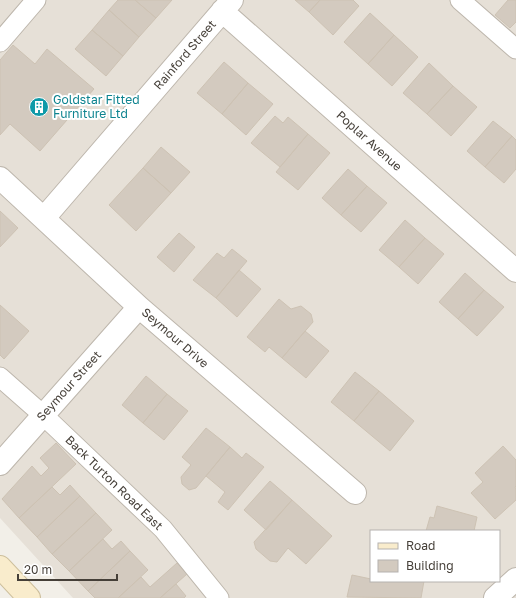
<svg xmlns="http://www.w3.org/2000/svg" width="516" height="598" viewBox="0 0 516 598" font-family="'Golos Text',sans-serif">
  <rect width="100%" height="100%" fill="#f2efe8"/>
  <path fill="#e6e0d7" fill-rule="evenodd" d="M0,0H516V598H73L0,518ZM371,531H499V581H371Z"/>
  <path fill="#d3cabf" stroke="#cdc2b3" d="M118,0H135L156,18L139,37L109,10Z
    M135,0H172L156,18Z
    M295,0H320L309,12Z
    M320,0H353L359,6L333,35L309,12Z
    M508,0H516V22L510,28L495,15Z
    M109,10L139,37L123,56L92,30Z
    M370,13L394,35L368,64L344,42Z
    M92,30L123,56L106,76L75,49Z
    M394,35L418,57L392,86L368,64Z
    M13,45L35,64L47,49L94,89L40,151L10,124L0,135V60Z
    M224,62L248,83L222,114L197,93Z
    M429,63L453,86L427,114L403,93Z
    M248,83L273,104L246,135L222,114Z
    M453,86L477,107L451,136L427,114Z
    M275,116L283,123L288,117L308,134L280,167L251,143Z
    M493,121L512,136L485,167L467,151Z
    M308,134L330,153L298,190L276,172Z
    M512,136L516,140V169L504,183L485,167Z
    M161,147L190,172L171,193L143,168Z
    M143,168L171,193L136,231L109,205Z
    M348,169L367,186L341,215L322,198Z
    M367,186L387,203L361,232L341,215Z
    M0,211L18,228L0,247Z
    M405,220L425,238L399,267L379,250Z
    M179,233L195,247L174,272L157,257Z
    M425,238L444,254L418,284L399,267Z
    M232,249L247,261L216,298L193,280L217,253L224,258Z
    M239,270L261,289L237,317L216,298Z
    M465,273L484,290L458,319L439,302Z
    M484,290L504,307L477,336L458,319Z
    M279,299L291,309L301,306L311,314L313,322L282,358L269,347L265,352L247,337Z
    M0,305L29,331L4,359L0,355Z
    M305,331L329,351L306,378L282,358Z
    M355,372L379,391L354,421L331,402Z
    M146,376L167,394L143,423L122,405Z
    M379,391L414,421L390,451L354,421Z
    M167,394L188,411L164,440L143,423Z
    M206,428L230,447L196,488L189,490L182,484L181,477L191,465L182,457Z
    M56,443L76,464L19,518L2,499L32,466L41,476L49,468L40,458Z
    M503,446L516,460V486L515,487L516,489V500L495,519L471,493L483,482L475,473Z
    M230,447L242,458L246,453L264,467L228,510L218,502L225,492L206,476Z
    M270,481L292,500L266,530L244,510Z
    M70,485L80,496L37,537L19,518L52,487L60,495Z
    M80,496L96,513L52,554L37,537Z
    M292,500L332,536L306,564L288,548L277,562L270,561L256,549L254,542Z
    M437,506L477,517L474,531H426L430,517L434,518Z
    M96,513L112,530L69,571L52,554Z
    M103,539L112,549L121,541L130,551L88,591L69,571Z
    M130,551L148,570L118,598H95L88,591Z
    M177,563L187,574L160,598H118L141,577L150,587Z
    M352,575L371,579V581H424L421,598L347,597Z
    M176,584L186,596L184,598H160Z"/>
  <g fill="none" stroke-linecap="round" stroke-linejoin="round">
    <defs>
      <path id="lane" d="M460,0L516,49
        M0,42L36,0
        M0,377L43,415L163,529L219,598"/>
      <path id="street" d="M222,11L516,271
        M0,178L139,307L355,493
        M44,218L232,0
        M0,464L139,307
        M495,598L516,579"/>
      <path id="secondary" d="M0,567L29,598"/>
    </defs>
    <use href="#lane" stroke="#bdb6ac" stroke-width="21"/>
    <use href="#street" stroke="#bdb6ac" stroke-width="24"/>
    <use href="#secondary" stroke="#cdbf9c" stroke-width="24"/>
    <use href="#lane" stroke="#fff" stroke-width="19"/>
    <use href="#street" stroke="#fff" stroke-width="22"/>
    <use href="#secondary" stroke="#f9eccc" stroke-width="22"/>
  </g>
  <defs>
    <symbol id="building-disc" viewBox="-11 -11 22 22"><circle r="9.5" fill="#0f9aa8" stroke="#fff"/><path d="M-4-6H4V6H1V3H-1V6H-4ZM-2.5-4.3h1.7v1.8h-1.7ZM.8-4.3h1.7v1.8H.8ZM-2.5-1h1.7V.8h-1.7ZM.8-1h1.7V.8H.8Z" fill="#fff"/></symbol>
  </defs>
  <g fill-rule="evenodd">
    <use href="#building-disc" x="28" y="96" width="22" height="22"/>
  </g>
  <g text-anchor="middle" stroke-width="4" stroke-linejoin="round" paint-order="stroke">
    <g font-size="12" fill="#453f38" stroke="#fff">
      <text transform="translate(185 55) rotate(-49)" y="4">Rainford Street</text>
      <text transform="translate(369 141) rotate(42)" y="4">Poplar Avenue</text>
      <text transform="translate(175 338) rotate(41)" y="4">Seymour Drive</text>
      <text transform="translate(69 386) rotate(-48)" y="4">Seymour Street</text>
      <text transform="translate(114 483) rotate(44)" y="4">Back Turton Road East</text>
    </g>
    <g font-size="12" fill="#0d838f" stroke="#fff" text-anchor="start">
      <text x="53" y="104">Goldstar Fitted<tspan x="53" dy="14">Furniture Ltd</tspan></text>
    </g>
  </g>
  <rect x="370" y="530" width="130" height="52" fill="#ffffff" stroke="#b5b2af"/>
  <rect x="378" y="543" width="20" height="6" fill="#f9eccc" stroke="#b5b2af"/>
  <text x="406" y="550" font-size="12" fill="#453f38">Road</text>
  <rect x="378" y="560" width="20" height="12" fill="#d3cabf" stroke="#b5b2af"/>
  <text x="406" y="570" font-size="12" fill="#453f38">Building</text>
  <path d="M18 574v6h99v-6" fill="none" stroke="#453f38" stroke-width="2"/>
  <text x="24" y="574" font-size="12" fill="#453f38" stroke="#ffffff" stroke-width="3" paint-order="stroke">20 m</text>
</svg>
